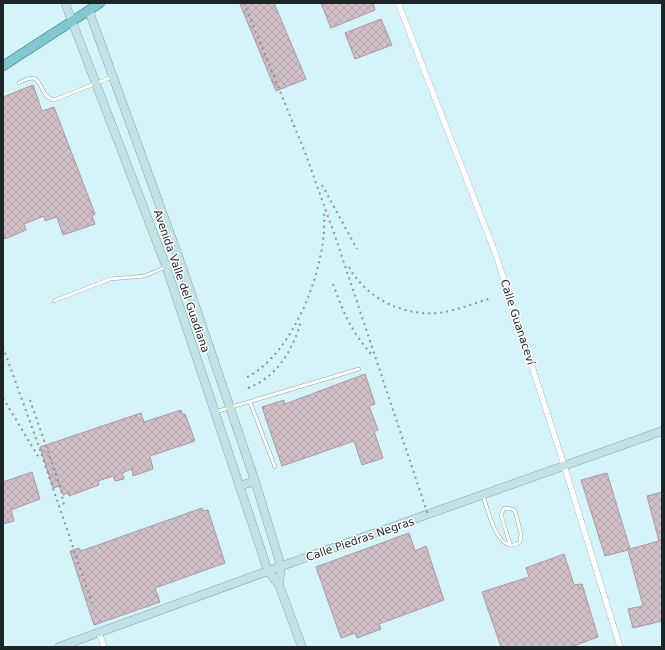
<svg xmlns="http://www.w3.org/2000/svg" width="665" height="650" viewBox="0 0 665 650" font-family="'DejaVu Sans',sans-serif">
  <defs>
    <pattern id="building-cross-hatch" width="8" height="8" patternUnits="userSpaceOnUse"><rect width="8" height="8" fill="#d1bfc8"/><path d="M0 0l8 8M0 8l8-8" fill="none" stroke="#b3a4ac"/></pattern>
  </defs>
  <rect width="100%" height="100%" fill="#effcfe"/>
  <path fill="#d5f4f9" d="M3,3H662V647H3Z"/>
  <path fill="url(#building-cross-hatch)" stroke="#a898a0" d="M243,3H274L306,79L276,91L240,4Z
    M321,3H373L375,10L331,28Z
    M381,19L392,45L355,59L345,33Z
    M33,85L42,111L54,107L95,214L92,216L95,224L63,235L57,217L45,221L44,216L24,224L26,230L5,239L3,232V97Z
    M365,374L375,404L369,406L378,430L374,431L383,458L362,465L354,441L282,466L262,407L284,400L285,404Z
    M181,410L182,414H185L195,441L150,456L153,469L133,476L132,469L122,473L124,479L115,481L113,476L98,481L99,485L69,496L68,493L63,495L59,486L53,488L40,447L141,413L144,422Z
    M32,472L40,499L11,510L14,521L3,524V482Z
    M607,473L630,549L659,541L647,496L662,492V621L633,628L628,609L643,606L628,550L605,556L581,480Z
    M202,508L203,511L208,510L225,563L155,588L160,602L94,625L70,551L79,548L81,551Z
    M409,533L415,551L426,546L444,600L379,624L381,629L357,638L355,633L341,638L316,567Z
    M564,554L574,585L582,584L598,637L571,647H501L482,592L529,577L526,568Z"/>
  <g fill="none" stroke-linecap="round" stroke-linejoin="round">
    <defs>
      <path id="service" d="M19,83L27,79L34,78C44,84 41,97 54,100L112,77
        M54,301L110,279L145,276L179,261
        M250,402L275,467
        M215,412L359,369
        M483,496C488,509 498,558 520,542L521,534L515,511L512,509L504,508L501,515L510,544"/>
      <path id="minor" d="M398,3L496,255L564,465L620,647
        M99,632L104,647"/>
      <path id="secondary" d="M65,3L166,266L268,571L279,585L302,647
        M89,11L180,261L255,481L281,566L279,585
        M239,486L255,481
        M59,647L268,571L662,431"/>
      <path id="primary" d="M3,66L100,3"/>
    </defs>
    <use href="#service" stroke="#8da1a4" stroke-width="4"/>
    <use href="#minor" stroke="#8da1a4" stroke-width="6"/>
    <use href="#secondary" stroke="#8da1a4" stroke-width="9"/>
    <use href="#primary" stroke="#297682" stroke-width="10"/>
    <use href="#service" stroke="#fff" stroke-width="3"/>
    <use href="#minor" stroke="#fff" stroke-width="5.5"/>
    <use href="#secondary" stroke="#c1e3e8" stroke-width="8"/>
    <use href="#primary" stroke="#82c7d1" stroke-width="9"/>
    <path stroke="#899395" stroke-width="2" stroke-dasharray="2 4" stroke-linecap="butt" d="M244,3L306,155L335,236L428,515
      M322,185L357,249
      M349,267C366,298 402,316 438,313C456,311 474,303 492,298
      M333,284C344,314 351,331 372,355
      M3,347L38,444L92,603
      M247,377C294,354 328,264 324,213
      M248,388C277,377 293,350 301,321
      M3,398L39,458
      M30,400L61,489L64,506"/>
  </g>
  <g text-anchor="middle" stroke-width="3" stroke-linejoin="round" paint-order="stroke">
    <g font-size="11" fill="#1e2527" stroke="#fff">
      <text transform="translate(182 281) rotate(71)" y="4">Avenida Valle del Guadiana</text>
      <text transform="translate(518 322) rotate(72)" y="4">Calle Guanaceví</text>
      <text transform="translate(360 539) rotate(-19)" y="4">Calle Piedras Negras</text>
    </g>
  </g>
  <rect width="665" height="650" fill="none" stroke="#1e2527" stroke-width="8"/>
</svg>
